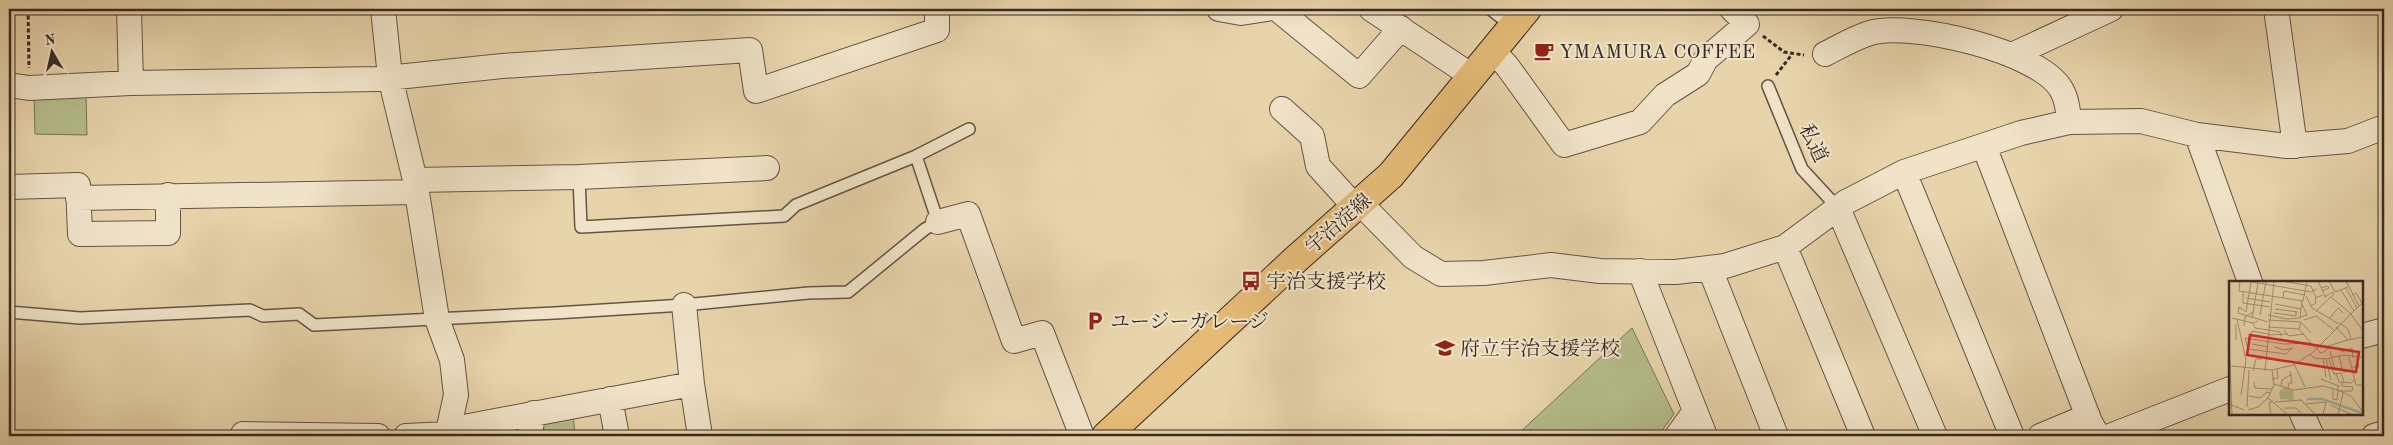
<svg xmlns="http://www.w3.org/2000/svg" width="2393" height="445" viewBox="0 0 2393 445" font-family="'Old Standard TT','Noto Serif JP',serif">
  <rect width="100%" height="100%" fill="#e8d4ab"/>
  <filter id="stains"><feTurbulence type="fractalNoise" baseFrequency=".004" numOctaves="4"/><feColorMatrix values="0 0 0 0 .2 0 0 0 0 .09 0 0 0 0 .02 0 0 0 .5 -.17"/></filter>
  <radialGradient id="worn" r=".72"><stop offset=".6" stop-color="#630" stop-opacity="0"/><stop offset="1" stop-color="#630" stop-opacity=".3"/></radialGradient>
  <path fill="#b4bd8a" stroke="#767458" d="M86,94L87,135L35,134L34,95Z
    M1632,328L1674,414L1658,436H1516Z
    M573,413L575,436H538L543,420Z"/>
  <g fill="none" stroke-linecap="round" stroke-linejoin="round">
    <defs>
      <path id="service" d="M1490,9L1512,26
        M1768,86L1802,169L1838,208
        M579,177L581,227L784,216L796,205L916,156L969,129
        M9,312L80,318L250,310L263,316L299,314L314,325L555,313L684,305L808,293L848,292L925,229L938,222L916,156"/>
      <path id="minor" d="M129,9L131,83
        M383,9L390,77L415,180L437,319L452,360L456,395L447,436
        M1219,9L1241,13L1267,9
        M1277,9L1359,76L1401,28
        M1371,9L1472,76
        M2276,9L2295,146
        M1492,50L1507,66L1564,145L1640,122L1665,95L1698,74L1706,59L1747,24L1732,9
        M1825,54C1839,47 1854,38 1870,33C1910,21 2039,51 2061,89C2067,99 2068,110 2069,122
        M2014,54L2111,9
        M9,85L29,88L131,83L378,79L502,66L750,50L756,91L937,30V9
        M1282,109L1312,136L1318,166L1356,208
        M2197,135L2250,282
        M1984,146L2090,422L2098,436
        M1904,172L2012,436
        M415,180L579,177L767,168
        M9,187L78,185L80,234L168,233V195
        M78,198L417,192
        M1361,204L1413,257L1441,274L1484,273L1551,265L1600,271L1676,272L1725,266L1785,247L1846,202L1904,172L2021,133L2069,122L2141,121L2197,135L2287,146L2348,141L2384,127
        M1838,208L1935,436
        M938,222L968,214L1014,341L1042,333L1082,436
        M1785,247L1863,436
        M1710,269L1776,436
        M1640,271L1705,436
        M684,305L692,384L700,436
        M2362,336L2384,330
        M610,399L617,436
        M2302,414L2312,436
        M448,430L692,384
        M243,434L378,436
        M406,436L448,434
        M530,436L533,413
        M1677,436L1695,411
        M2040,436L2088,416
        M2110,436L2230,389
        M2374,436L2384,433"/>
      <path id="primary" d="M1106,436L1295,260L1391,175L1527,9"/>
    </defs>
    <use href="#service" stroke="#645446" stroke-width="14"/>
    <use href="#minor" stroke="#645446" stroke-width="26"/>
    <use href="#primary" stroke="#382a25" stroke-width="30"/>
    <path stroke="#382a25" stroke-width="3" stroke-dasharray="4 2.5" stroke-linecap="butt" d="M28,9L29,68
      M1763,36L1784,52L1804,55
      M1776,75L1793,53"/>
    <use href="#service" stroke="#f0e3c8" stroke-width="11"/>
    <use href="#minor" stroke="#f0e3c8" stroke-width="24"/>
    <use href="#primary" stroke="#e4ba76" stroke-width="28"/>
  </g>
  <defs>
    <symbol id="cafe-bare" viewBox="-9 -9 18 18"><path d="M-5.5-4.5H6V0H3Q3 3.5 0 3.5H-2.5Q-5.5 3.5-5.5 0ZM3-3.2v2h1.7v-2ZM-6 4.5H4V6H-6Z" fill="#8f2418" stroke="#f0e3c8" stroke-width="2.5" paint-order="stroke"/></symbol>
    <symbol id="bus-bare" viewBox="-9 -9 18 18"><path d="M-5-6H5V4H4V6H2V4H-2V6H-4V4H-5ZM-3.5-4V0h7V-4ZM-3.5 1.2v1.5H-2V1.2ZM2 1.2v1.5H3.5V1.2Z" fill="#8f2418" stroke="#f0e3c8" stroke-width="2.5" paint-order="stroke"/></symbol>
    <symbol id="parking-bare" viewBox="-9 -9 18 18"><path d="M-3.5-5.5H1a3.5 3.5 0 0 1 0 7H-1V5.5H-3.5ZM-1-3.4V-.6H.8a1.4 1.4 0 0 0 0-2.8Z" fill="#8f2418" stroke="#f0e3c8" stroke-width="2.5" paint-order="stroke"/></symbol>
    <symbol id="school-bare" viewBox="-9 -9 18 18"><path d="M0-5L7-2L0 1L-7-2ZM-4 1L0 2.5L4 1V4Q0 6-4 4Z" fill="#8f2418" stroke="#f0e3c8" stroke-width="2.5" paint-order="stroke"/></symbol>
  </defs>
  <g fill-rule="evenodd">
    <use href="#cafe-bare" x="1530" y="37" width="28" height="28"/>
    <use href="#bus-bare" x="1237" y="267" width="28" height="28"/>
    <use href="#parking-bare" x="1081" y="307" width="28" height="28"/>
    <use href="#school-bare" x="1431" y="334" width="28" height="28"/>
  </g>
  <g text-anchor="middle" stroke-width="4" stroke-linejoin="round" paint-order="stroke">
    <g font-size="20" fill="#382a25" stroke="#f0e3c8" text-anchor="start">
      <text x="1559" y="58">YMAMURA COFFEE</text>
      <text x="1266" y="288">宇治支援学校</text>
      <text x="1110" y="328">ユージーガレージ</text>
      <text x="1460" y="355">府立宇治支援学校</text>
    </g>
    <g font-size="20" fill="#382a25" stroke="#f0e3c8">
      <text transform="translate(1814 143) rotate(64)" y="7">私道</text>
      <text transform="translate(1338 223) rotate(-41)" y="7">宇治淀線</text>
    </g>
  </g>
  <g transform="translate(2229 281)">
    <rect width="134" height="134" fill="#e8d4ab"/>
    <path d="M55,106L64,109L65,119L51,118L50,111Z" fill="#b4bd8a"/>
    <path fill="none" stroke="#97b8aa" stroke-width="2.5" d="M78,118H93L133,132"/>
    <path fill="none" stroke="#a29075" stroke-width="1" d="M11,0L10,10L74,20L78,0M18,0L82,11L88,8M53,0L82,5L87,17M89,0L97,17M100,0L106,11L119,6M117,0L130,25M22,1L17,31L10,26L9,32L39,41M92,7L99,5L100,7L93,10M117,7L128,27M112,9L125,30M14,11V22L41,26M123,14L127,12L133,22M77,15L83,27L110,43M102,16L122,33M17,17L41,21M54,17L55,10L76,14M46,23L72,28M82,25L87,22L86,17L94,14M46,28L69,31M87,30L105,13L103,11L96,16M45,32L67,35V31M122,33L134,50M31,34L37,0M39,34L58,38L71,37L73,20M71,36L78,34L73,23M3,37L24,42M23,37L29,2M101,37L109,27L114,32M8,38L17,79L12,114M39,39L72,41L82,52M75,39L87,35L105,49M29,40L24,42L26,47L39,49M72,41L70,48L87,68M111,42L119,48L122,58M15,45L16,36L24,31M39,46L70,48M107,46L119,59L134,56M39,49L51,51L52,55M55,49L60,55L75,53M22,54L23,50L39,53M39,54L59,53M0,58L3,134M7,59V43M23,63L39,66M46,66L55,69L64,67M88,67L91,72L95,71L100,67L99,65L119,59M62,68L57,73L19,68L16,57L55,63L81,62M101,70L106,89L113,88M112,71L123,67L124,77M81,73L85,77L97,78L114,74L134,76M110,75L114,91L123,90M120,76L127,104H134M94,78L97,96M97,78L102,99M100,78L105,93L112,92L115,101M65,83L76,106M2,85L43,89M122,86H130L128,77M24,90L27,78H33M36,90L45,0M107,92L110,101L122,102L126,98M43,98L49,97L48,88M92,98L110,105L108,109M25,101L26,107L43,108M45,103L65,109L94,105L109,109L122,115L134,131M52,105L53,99L63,93M59,107L60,102H63L61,90M104,108V118L108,119L109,109M110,110H123L124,106L113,105V101M20,115L31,117L38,111L41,112M39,117L59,134M46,121L72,119L87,134M0,123L15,129M77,123L97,121L94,134M101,124L124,134M18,126L20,89M55,127H67L72,132M19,129L29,126L39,117L45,104L43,89L64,84L83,72L134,21M42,134L40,122L44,120M109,134L114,112"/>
    <path fill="#d62828" fill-opacity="0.15" stroke="#d62828" stroke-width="2.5" d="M21,54L130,71L127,91L18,74Z"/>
    <rect width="134" height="134" fill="none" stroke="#382a25" stroke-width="2.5"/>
  </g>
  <rect width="2393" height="445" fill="none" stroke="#e8d4ab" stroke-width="30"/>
  <rect x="10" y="10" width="2373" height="425" fill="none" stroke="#382a25" stroke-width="2.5"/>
  <rect x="15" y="15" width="2363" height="415" fill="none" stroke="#382a25"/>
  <g transform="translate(52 52) rotate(351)" stroke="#f0e3c8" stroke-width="4" paint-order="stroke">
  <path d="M0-4L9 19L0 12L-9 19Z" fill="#382a25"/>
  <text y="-8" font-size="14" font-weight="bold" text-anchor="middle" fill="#382a25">N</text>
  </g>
  <rect width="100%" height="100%" filter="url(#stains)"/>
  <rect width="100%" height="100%" fill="url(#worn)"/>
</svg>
